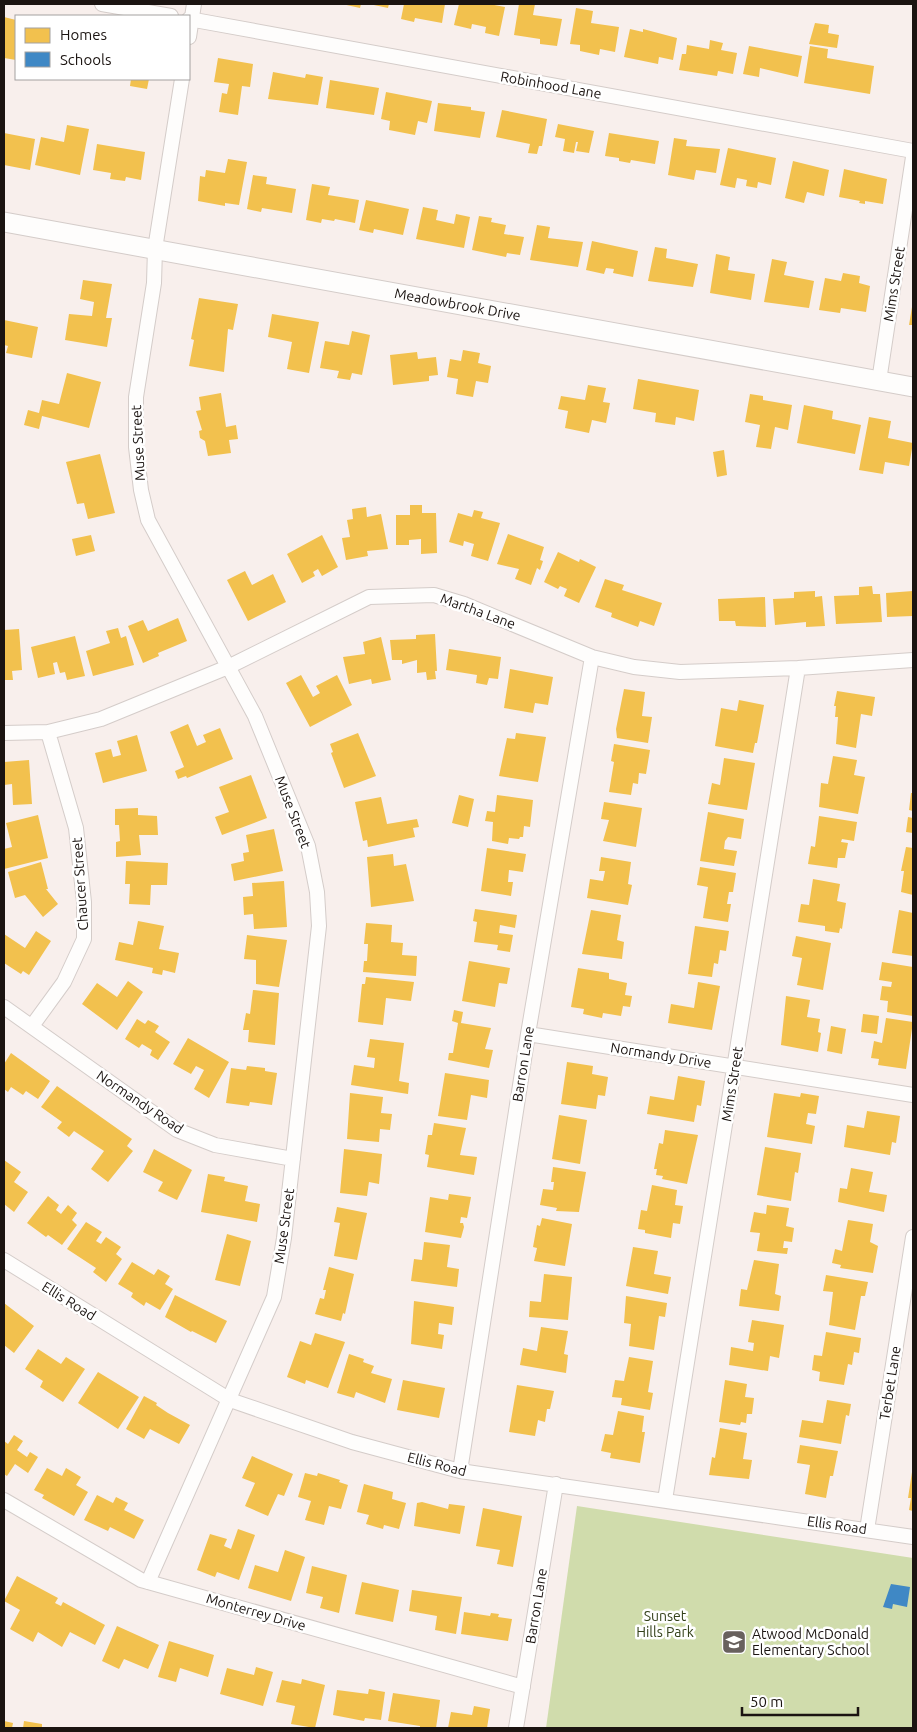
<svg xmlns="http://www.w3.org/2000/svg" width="917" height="1732" viewBox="0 0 917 1732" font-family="Ubuntu,sans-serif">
  <rect width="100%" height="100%" fill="#f8efec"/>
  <path fill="#d0dcac" d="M577,1506L913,1558V1728H546Z"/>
  <path fill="#f2c14e" d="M342,4H361L360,8Z
    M369,4H389L388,8Z
    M404,4H445L442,23L415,18L414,22L401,19Z
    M459,4H489L505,7L499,36L485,33L486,27L472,24L471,29L454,25Z
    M519,4H535L533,15L562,19L557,46L540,44V39L514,35Z
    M576,8L593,11L591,23L619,27L615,52L600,49L599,55L580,51V45L570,44Z
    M4,17L16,20V60L4,58Z
    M815,23L829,25L828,33L839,35L837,48L809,44Z
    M630,29L643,32V29L677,38L673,60L659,57L658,64L624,57Z
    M710,40L723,43L721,50L737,53L733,74L718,71L717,76L679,70L682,54H686L687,45L709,49Z
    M749,46L802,56L798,77L760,68L759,77L743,74Z
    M810,46L828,49L827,58L874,66L870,94L804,83Z
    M218,58L253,64L250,87L242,86L238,115L219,112L222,93L227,94L229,84L214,82Z
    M273,72L305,78L306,74L323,77L318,105L268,99Z
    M131,79H149L147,89L130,86Z
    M330,80L379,88L374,115L326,108Z
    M386,92L432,101L427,123L418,121L415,135L389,130L390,121L381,119Z
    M438,103L471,107V110L485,112L480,138L434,131Z
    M502,110L547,119L542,146H539L537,154L528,153L530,144L496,137Z
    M558,124L594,131L589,153L576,151L578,142H576L574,153L563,151L565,139L555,137Z
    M67,125L89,129L80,175L35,165L41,137L64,142Z
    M4,133L35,139L30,170L4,165Z
    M609,133L659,141L655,164L631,160L630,163L619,161V158L605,156Z
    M674,138L687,140L686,146L720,149L716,173L696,170L694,180L668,175Z
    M97,144L145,152L141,180L126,177L125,181L110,179L111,173L93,170Z
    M728,148L776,158L771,185L758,182L757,188L746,186L747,180L737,178L735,188L720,185Z
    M228,159L247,162L239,205L225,203V206L198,201L200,176L205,177L206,170L225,173Z
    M793,161L829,170L824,196L807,192L804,203L785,198Z
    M844,169L887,179L883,204L865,201V204L859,203L860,201L839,197Z
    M253,175L267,177L266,184L296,189L292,213L262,208L261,212L247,209Z
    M312,184L330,187L328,195L359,200L355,223L335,219L334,221L322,219L321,223L306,220Z
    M366,200L409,209L403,235L374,229L373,233L359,230Z
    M423,207L438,210L436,220L454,224L456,214L470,217L464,248L416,239Z
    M479,216L492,218L491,222L506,225L504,234L524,237L520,255L507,253L506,257L472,250Z
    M537,225L550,227L548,238L583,242L578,267L530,260Z
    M592,241L638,251L633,277L613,273L614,269L606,268L604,274L586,270Z
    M655,247L667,249L666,258L698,264L693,287L648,281Z
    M716,254L730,257L728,270L755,274L751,300L710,293Z
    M772,259L787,262L784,275L814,281L809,308L764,302Z
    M843,273L860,276L859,283L870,286L866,312L841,308L840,313L819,310L825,278L841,281Z
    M83,280L112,284L106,318H112L107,347L65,340L69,314L92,316L94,302L80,299Z
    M199,298L238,304L233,330L228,329L224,372L189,366L194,340L191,339Z
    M912,307H913V325H909Z
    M272,314L319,322L309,373L287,369L292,342L268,337Z
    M4,320L38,327L32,358L6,353L8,346L4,345Z
    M352,331L370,335L362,375L352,373L350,380L337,378L339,371L320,368L325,341L349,345Z
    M463,350L480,353L478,363L491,366L488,383L476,381L473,397L456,394L458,379L447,377L450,359L461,361Z
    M417,352L418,359L436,357L438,375L429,376V381L393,385L390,355Z
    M67,373L101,382L89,428L42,416L39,429L24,425L28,410L39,413L42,400L59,404Z
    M638,379L699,390L694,421L676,417L675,425L655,422L656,413L633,409Z
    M588,385L606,388L603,402L610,403L606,423L592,420L589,433L565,428L568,411L558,409L561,396L585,400Z
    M221,393L226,427L236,425L238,439L229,440L231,453L208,456L205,441L200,438L199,431L202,430L196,411L201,410L199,397Z
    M750,394L763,396V400L792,405L788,430L775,427L771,449L756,447L760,425L745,422Z
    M804,405L833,411L832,419L861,425L855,454L797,443Z
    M869,417L891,421L888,438L913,443L909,466L885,462L883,474L859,470Z
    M724,450L727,475L717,477L713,452Z
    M100,454L115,513L88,519L84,503L77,504L66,462Z
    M410,505H422V513H436L437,553L421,554V539L409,540V545H396V515H410Z
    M366,507L367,517L381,514L388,549L367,551L368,556L346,560L342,538L350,537L347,520L353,519L352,509Z
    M474,510L483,512L481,518L500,523L488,561L471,556L474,544L464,541L463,546L449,542L458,513L472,517Z
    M508,534L544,547L540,560L543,561L540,570L537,568L531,585L515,579L519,569L497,564Z
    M91,535L95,551L76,556L72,539Z
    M322,535L338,567L322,576L318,569L313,572L315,576L302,583L287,554Z
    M558,552L579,562L580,559L596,567L579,603L564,596L567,589L560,586L558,589L544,582Z
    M245,571L252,585L273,574L286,602L248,621L227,580Z
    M605,579L624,585L622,590L662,603L654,626L640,621L638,627L611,617L612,613L595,607Z
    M872,586L873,594H880L882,622L836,624L834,596L859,595V587Z
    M815,591V597L822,596L825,626L806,627V622L775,625L773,599L794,598V592Z
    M913,591V616L887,617L886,593Z
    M765,597L766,627L736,626L735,621H719L718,599Z
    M178,618L187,641L158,653L159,656L143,663L128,626L143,620L148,631Z
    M118,628L121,638L126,636L134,665L93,676L86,651L110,643L106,631Z
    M19,629L22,670L12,671L13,680H4V630Z
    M435,634L437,671H435L436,679L427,680L426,672L417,673V660L402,664V660H392L390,640L416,639V635Z
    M75,636L85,676L67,680L65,672L60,673L57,662L53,663L55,674L38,678L31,647Z
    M381,637L391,680L372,684L371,679L349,684L343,657L365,654L363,642Z
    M449,649L501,657L498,679L489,678L487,685L476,683L477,675L446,670Z
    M510,669L553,677L548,705L535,703L533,713L504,708Z
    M301,675L313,697L320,693L316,686L337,675L352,705L310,727L286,683Z
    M624,689L645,692L642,716L652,717L648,743L617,738L616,729Z
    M837,691L875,697L872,716L861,714L856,748L836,744L838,717H835L836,706H834Z
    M739,700L764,705L757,743H755L753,753L715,746L721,708L737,711Z
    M188,724L197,746L206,742L203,735L220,728L233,759L187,778L186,776L178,779L175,771L184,767L170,732Z
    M358,733L376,776L344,788L331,753L333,752L330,744Z
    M516,733L546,737L538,782L499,776L507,738L515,739Z
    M137,735L147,771L103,783L95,753L111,749L113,757L121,755L117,741Z
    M614,744L650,750L646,774L639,773L638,784L633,783L631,795L609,792L614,762L611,761Z
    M833,756L857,760L854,775L865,777L858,814L819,807L821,783L828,784Z
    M724,758L755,763L747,810L708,804L712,783L720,785Z
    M29,760L32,804L13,805L12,784L4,785V762Z
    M251,775L267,818L222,835L215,817L229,812L219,787Z
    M911,793H913V811L909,810Z
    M459,795L474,799L468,827L452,823Z
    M497,795L533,800L530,827L524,826L523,837H520L519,839L509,838L508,844L492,841L493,822L485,821L487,811L495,812Z
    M381,797L387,824L417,819L419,827L413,828L415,837L368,847L367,840L363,841L355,802Z
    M604,802L642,808L636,847L603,841L609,820L601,819Z
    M138,808V815L157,816L158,835H139L141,855L116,857V842L120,841L119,825H115V809Z
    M708,812L744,819L741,839L728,837L725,841L724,849L737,851L734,866L700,861Z
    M38,815L48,858L4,869V849L12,847L6,823Z
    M819,816L857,822L854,841L842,839L841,842L848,843L845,858H838L837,868L808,864L811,846L815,847Z
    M908,817L913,818V833L906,832Z
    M274,829L283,871L234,881L231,864L244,861L243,853L249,852L246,835Z
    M906,847L913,848V895L901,892L904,871H901Z
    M487,848L526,854L523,872L509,870L508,882H513L511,896L481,891Z
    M393,854L394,866L406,864L414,901L371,907L367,857Z
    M601,857L631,862L628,884L632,885L628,905L587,898L590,879L603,881L605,871H599Z
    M126,861L168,863L167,885H151L150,905L129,904L130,884H125Z
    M41,862L48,889H46L58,904L43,917L25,895L15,898L8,872Z
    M700,867L736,873L733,892H729L727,904H731L728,922L703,918L708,887L697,885Z
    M813,879L840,884L837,901L846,903L842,929L840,928L839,933L825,931V926L798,922L801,904L809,905Z
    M284,881L287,927L254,929L253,914L244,915L243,897L253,896L252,883Z
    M475,909L517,915L515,928L500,925L499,933L513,935L510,952L497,950L498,945L474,942L477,922L473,921Z
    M591,910L621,915L617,940L624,942L622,959L582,954Z
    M899,910L913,913V956L892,953Z
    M138,921L164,926L159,949L179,953L175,973L163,970L162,975L152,973L153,968L115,960L119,942L133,945Z
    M366,923L392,925L391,942L403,943L402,955L417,956L416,976L363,972L364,961H367L368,944H364Z
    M695,926L729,931L726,951L720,950L718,964L714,963L712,977L688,974Z
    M36,931L51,941L29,975L23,971L21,974L4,963V934L25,948Z
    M247,935L287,940L279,987L256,984V960L244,959Z
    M796,936L831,943L823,990L797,985L802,958L792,956Z
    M469,961L510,968L507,984L499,983L495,1007L462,1001Z
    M882,962L913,967V1016L887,1012L888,1001L880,1000L882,986L891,987L892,982L879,980Z
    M578,968L609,973V979L627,983L625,995L632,996L630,1007L623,1006L621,1016L603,1013L602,1018L583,1014L584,1009L571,1007Z
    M366,977L414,982L411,1001L386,998L383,1025L358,1022L362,984H365Z
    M128,981L143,992L117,1030L82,1004L97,983L117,997Z
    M698,982L720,986L712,1030L668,1023L671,1004L694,1008Z
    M253,990L279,993L275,1045L248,1042L249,1030H243L246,1013L250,1014Z
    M786,996L810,1000L807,1017L820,1019L818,1032L821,1033L818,1052L781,1045Z
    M454,1010L463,1012L461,1023L491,1028L485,1049L493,1050L489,1068L448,1060L449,1053H453L458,1023L452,1021Z
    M863,1014L879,1016L877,1034L861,1032Z
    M886,1018L913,1022L906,1069L878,1065L879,1059L871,1058L874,1041L882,1043Z
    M137,1019L145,1024L148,1020L159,1026L155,1032L170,1042L158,1060L150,1055L152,1050L142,1044L139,1048L125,1039Z
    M831,1026L846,1029L842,1054L827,1051Z
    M188,1038L229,1062L209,1098L194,1089L204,1070L196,1066L191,1074L173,1064Z
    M370,1039L404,1043L399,1081L409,1083L408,1094L351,1085L354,1065L374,1068L375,1058L367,1057Z
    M11,1053L50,1081L38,1099L26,1091L23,1095L11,1087L8,1092L4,1089V1064Z
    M567,1062L593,1066L592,1074L608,1077L605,1096L598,1095L596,1109L561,1104Z
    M247,1066L265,1068V1071L277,1073L272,1105L250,1102L249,1106L226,1103L231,1068L246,1070Z
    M445,1073L489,1080L487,1098L471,1095L467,1120L438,1116Z
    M678,1076L705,1081L701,1106L697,1105L694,1122L647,1114L650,1096L674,1100Z
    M57,1086L132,1139L127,1146L133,1151L108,1182L91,1169L104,1151L74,1131L69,1137L57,1128L62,1122L41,1107Z
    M350,1093L383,1097L381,1113L392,1114L390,1130L380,1129L379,1142L347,1139Z
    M774,1093L800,1097L801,1093L819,1096L816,1114L808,1113L806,1124L815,1126L812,1144L767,1137Z
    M867,1111L900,1116L896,1143L892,1142L890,1155L844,1147L847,1125L864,1128Z
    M559,1115L587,1120L580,1164L552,1159Z
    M434,1123L466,1128L460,1155L477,1157L474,1175L427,1167L429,1155L425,1154L428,1135H432Z
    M665,1130L698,1135L687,1184L662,1179L663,1176L656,1175L657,1169H654L659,1143L663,1144Z
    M765,1147L801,1153L798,1173L795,1172L791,1201L757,1195Z
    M154,1149L192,1170L177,1200L158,1191L163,1182L143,1172Z
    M344,1149L382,1154L379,1184L369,1182L367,1196L340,1193Z
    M4,1160L21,1172L14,1182L28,1192L14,1212L4,1204Z
    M553,1167L586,1172L579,1212L556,1211L557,1208L540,1205L543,1189L553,1190L554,1182H551Z
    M851,1168L873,1172L869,1192L887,1195L884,1212L838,1202L840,1188L847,1189Z
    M208,1174L225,1177L224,1181L248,1186L245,1201L260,1204L257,1222L201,1212Z
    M652,1185L677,1190L675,1205L683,1206L680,1224L673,1223L671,1238L645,1233V1230L638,1229L641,1210L647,1211Z
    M449,1194L471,1197L467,1218L461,1217L460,1223H463L464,1227L461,1238L425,1232L430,1197L448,1200Z
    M48,1196L59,1205L56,1210L61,1214L68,1205L77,1213L72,1220L77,1225L62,1245L48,1235L46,1237L27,1223Z
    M767,1205L789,1208L786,1226L794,1228L792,1242L784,1241L783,1248H788L787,1254L757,1251L760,1233L750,1232L754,1212L766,1214Z
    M337,1207L367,1213L357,1260L334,1256L340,1223L334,1222Z
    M542,1218L572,1224L565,1266L534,1261L537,1248L533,1247L537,1225L540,1226Z
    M848,1220L873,1224L870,1242L878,1246L873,1273L840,1268L841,1265L832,1263L835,1249L842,1251Z
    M86,1222L102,1232L96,1241L101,1244L106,1237L121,1247L116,1254L122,1259L106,1282L93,1272L96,1268L67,1249Z
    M227,1234L251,1241L240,1286L215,1280Z
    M424,1242L450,1245L447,1267L459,1269L457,1287L411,1281L414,1259L422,1260Z
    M633,1247L658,1251L654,1274L671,1277L668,1294L626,1286Z
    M754,1260L779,1264L775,1294L781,1296L779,1311L739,1306L741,1289L747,1290Z
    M132,1262L154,1275L158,1269L170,1276L165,1284L173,1289L160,1310L146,1302L144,1306L131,1297L133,1293L118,1284Z
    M329,1267L354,1274L345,1314L343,1313L341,1321L315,1314L320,1298L324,1299L326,1290H323Z
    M544,1274L572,1277L568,1320L529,1317L530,1301L541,1302Z
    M826,1275L868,1282L865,1296H861L855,1330L829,1325L833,1292L823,1291Z
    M175,1295L227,1321L216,1343L192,1331L191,1332L165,1317Z
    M626,1296L667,1303L665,1317L659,1316L654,1350L629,1346L631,1324L624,1323Z
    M414,1301L454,1307L452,1325L439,1323L438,1334L444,1335L442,1349L411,1344Z
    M4,1303L34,1326L14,1353L4,1345Z
    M752,1320L784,1325L779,1358L770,1356L768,1371L729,1365L731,1347L753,1351L754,1343L748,1342Z
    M541,1327L568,1331L564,1354L568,1355L566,1373L520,1365L523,1348L537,1351Z
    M826,1332L861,1338L859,1353L854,1352L852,1365L848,1364L844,1385L819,1381L820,1372L812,1370L814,1355L822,1356Z
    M315,1333L345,1342L328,1388L306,1380L305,1384L287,1377L300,1341L311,1345Z
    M38,1349L61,1364L66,1357L85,1369L63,1402L40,1387L43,1381L25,1369Z
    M349,1354L364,1359L363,1362L374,1366L371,1373L392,1379L385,1403L356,1392L354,1398L337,1393Z
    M629,1357L653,1361L648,1392L653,1393L650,1410L621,1405L622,1398L612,1397L615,1380L624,1381Z
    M98,1372L139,1397L118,1429L78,1403Z
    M403,1380L445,1388L439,1418L397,1410Z
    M725,1380L747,1384L745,1397L754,1398L752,1414H747L746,1423L741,1422L740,1425L719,1422Z
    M517,1385L554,1391L550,1409H547L545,1422L538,1420L535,1436L509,1432Z
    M144,1396L157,1403L156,1405L168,1413L190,1425L179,1444L150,1429L144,1439L126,1429Z
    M827,1400L851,1404L849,1416L846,1415L841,1444L799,1437L802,1420L823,1423Z
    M618,1411L644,1416L642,1432H645L640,1463L610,1458L611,1453L601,1451L605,1434L613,1435Z
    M720,1428L747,1433L743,1459L752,1460L749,1479L709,1475L712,1457L715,1458Z
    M14,1435L23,1441L17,1450L27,1457L30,1452L38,1457L28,1473L15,1464L7,1476L4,1474V1441L8,1444Z
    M800,1445L838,1451L833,1476H830L826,1498L805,1494L810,1465L797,1463Z
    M252,1456L293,1474L284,1496L278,1494L268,1516L245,1506L255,1483L242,1478Z
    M47,1468L62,1476L66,1468L81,1477L76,1485L88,1492L74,1516L42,1498L44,1495L34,1490Z
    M912,1472H913V1511L909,1510L911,1498H908Z
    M305,1473L317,1476L318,1473L340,1480L339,1482L348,1485L341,1509L329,1506L324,1525L305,1520L311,1501L298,1497Z
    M364,1484L393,1492L392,1499L406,1503L399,1529L384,1525L383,1529L366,1524L369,1515L357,1512Z
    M97,1495L113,1503L116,1497L128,1503L124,1510L144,1520L134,1539L110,1527L108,1531L84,1520Z
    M422,1502L448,1509L449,1504L465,1506L460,1534L414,1526L417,1503Z
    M483,1508L522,1516L513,1567L497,1564L500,1550L476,1546Z
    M238,1529L255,1535L239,1580L217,1572L215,1577L197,1570L210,1534L227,1539L224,1546L231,1549Z
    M285,1550L305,1557L291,1601L248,1588L255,1565L278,1572Z
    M312,1566L347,1575L339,1613L320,1608L323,1597L306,1593Z
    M17,1576L58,1598L55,1603L61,1606L63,1602L105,1625L95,1645L70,1632L62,1647L38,1632L33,1642L10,1629L20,1610L4,1601Z
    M362,1582L399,1590L393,1622L355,1614Z
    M412,1590L462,1597L456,1634L435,1630L437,1616L409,1611Z
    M464,1612L490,1616L491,1613L499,1614L498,1617L512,1619L508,1641L461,1634Z
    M117,1626L159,1645L148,1669L124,1659L119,1669L102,1661Z
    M169,1641L214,1655L208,1677L180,1668L176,1682L158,1677Z
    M256,1667L273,1672L263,1706L220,1694L227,1668L254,1675Z
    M302,1679L325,1685L315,1728L291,1724L295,1706L276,1702L282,1680L301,1684Z
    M369,1689L385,1692L381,1720L365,1718L364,1721L333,1715L337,1690L368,1694Z
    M393,1693L440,1700L436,1728H420V1726L388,1721Z
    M474,1706L490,1709L487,1728H448L451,1712L472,1715Z
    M4,1721L13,1723L12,1728H4Z
    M24,1721L42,1724V1728H23Z"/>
  <path fill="#3f88c5" d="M891,1584L910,1587L907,1607L893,1604L892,1609L883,1607Z"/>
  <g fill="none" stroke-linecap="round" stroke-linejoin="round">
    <defs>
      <path id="minor" d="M102,4L171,16
        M189,19L913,151
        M189,37L194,4
        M879,381L913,157
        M4,733L48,732L101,719L228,667L369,597L434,595L464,604L592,657L634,667L680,672L798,668L913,660
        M4,1007L177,1130L215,1145L293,1159
        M32,1026L64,982L84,939V902L76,828L48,732
        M528,1034L913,1095
        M4,1260L230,1400L352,1442L460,1471L913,1537
        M460,1471L528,1034L592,657
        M4,1500L141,1580L523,1687
        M665,1500L798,668
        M867,1530L913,1237
        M148,1582L274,1297L284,1238L319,926L317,892L308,846L255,716L148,520L141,490L136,447V397L154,283L155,249L182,79
        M516,1728L556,1484"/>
      <g id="secondary">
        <path id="s1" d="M4,222L913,387"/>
      </g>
    </defs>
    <use href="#minor" stroke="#d4ccc9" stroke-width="16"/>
    <use href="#secondary" stroke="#d4ccc9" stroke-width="21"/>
    <use href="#minor" stroke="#fefdfc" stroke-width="14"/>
    <use href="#secondary" stroke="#fefdfc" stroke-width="19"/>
  </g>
  <defs>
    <symbol id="school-square" viewBox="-11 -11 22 22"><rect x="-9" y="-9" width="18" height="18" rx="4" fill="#68615e" stroke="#fff"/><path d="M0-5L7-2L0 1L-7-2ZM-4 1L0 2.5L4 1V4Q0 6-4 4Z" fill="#fff"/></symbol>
  </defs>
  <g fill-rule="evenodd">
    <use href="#school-square" x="720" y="1628" width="28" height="28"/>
  </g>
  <g text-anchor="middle" stroke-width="5" stroke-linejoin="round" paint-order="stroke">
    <g font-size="14" fill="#1b1411" stroke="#fff">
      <text transform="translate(551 85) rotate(10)" y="5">Robinhood Lane</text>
      <text transform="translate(894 284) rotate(-81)" y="5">Mims Street</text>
      <text dy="5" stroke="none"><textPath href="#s1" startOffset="461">Meadowbrook Drive</textPath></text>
      <text transform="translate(138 443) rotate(-93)" y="5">Muse Street</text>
      <text transform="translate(478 611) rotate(20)" y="5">Martha Lane</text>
      <text transform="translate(293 812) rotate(69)" y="5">Muse Street</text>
      <text transform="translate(80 884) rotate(-94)" y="5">Chaucer Street</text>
      <text transform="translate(661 1055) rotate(9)" y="5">Normandy Drive</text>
      <text transform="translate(523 1064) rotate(-81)" y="5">Barron Lane</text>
      <text transform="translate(732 1084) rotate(-81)" y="5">Mims Street</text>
      <text transform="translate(140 1102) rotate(34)" y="5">Normandy Road</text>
      <text transform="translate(284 1226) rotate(-82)" y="5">Muse Street</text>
      <text transform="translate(69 1301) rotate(32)" y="5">Ellis Road</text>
      <text transform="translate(890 1383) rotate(-81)" y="5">Terbet Lane</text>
      <text transform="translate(437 1464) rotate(14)" y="5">Ellis Road</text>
      <text transform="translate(837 1525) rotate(8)" y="5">Ellis Road</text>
      <text transform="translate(536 1606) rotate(-81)" y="5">Barron Lane</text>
      <text transform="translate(256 1612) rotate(16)" y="5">Monterrey Drive</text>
    </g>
    <g font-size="14" fill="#334019" stroke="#fff">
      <text x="665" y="1621">Sunset<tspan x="665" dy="16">Hills Park</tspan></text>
    </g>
    <g font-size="14" fill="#1b1411" stroke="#fff" text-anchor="start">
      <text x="752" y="1639">Atwood McDonald<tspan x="752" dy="16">Elementary School</tspan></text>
    </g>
  </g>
  <rect width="917" height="1732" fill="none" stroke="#1b1411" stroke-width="10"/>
  <rect x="15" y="15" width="175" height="65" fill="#ffffff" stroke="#a4a1a0"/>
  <rect x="25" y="28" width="25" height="15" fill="#f2c14e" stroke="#a4a1a0"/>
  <text x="60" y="40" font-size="15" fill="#1b1411">Homes</text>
  <rect x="25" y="52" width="25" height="15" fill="#3f88c5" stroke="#a4a1a0"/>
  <text x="60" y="65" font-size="15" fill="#1b1411">Schools</text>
  <path d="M742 1707v8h116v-8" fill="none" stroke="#1b1411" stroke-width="2.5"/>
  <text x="750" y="1707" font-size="15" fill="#1b1411" stroke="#ffffff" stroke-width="4" paint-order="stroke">50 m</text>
</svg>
